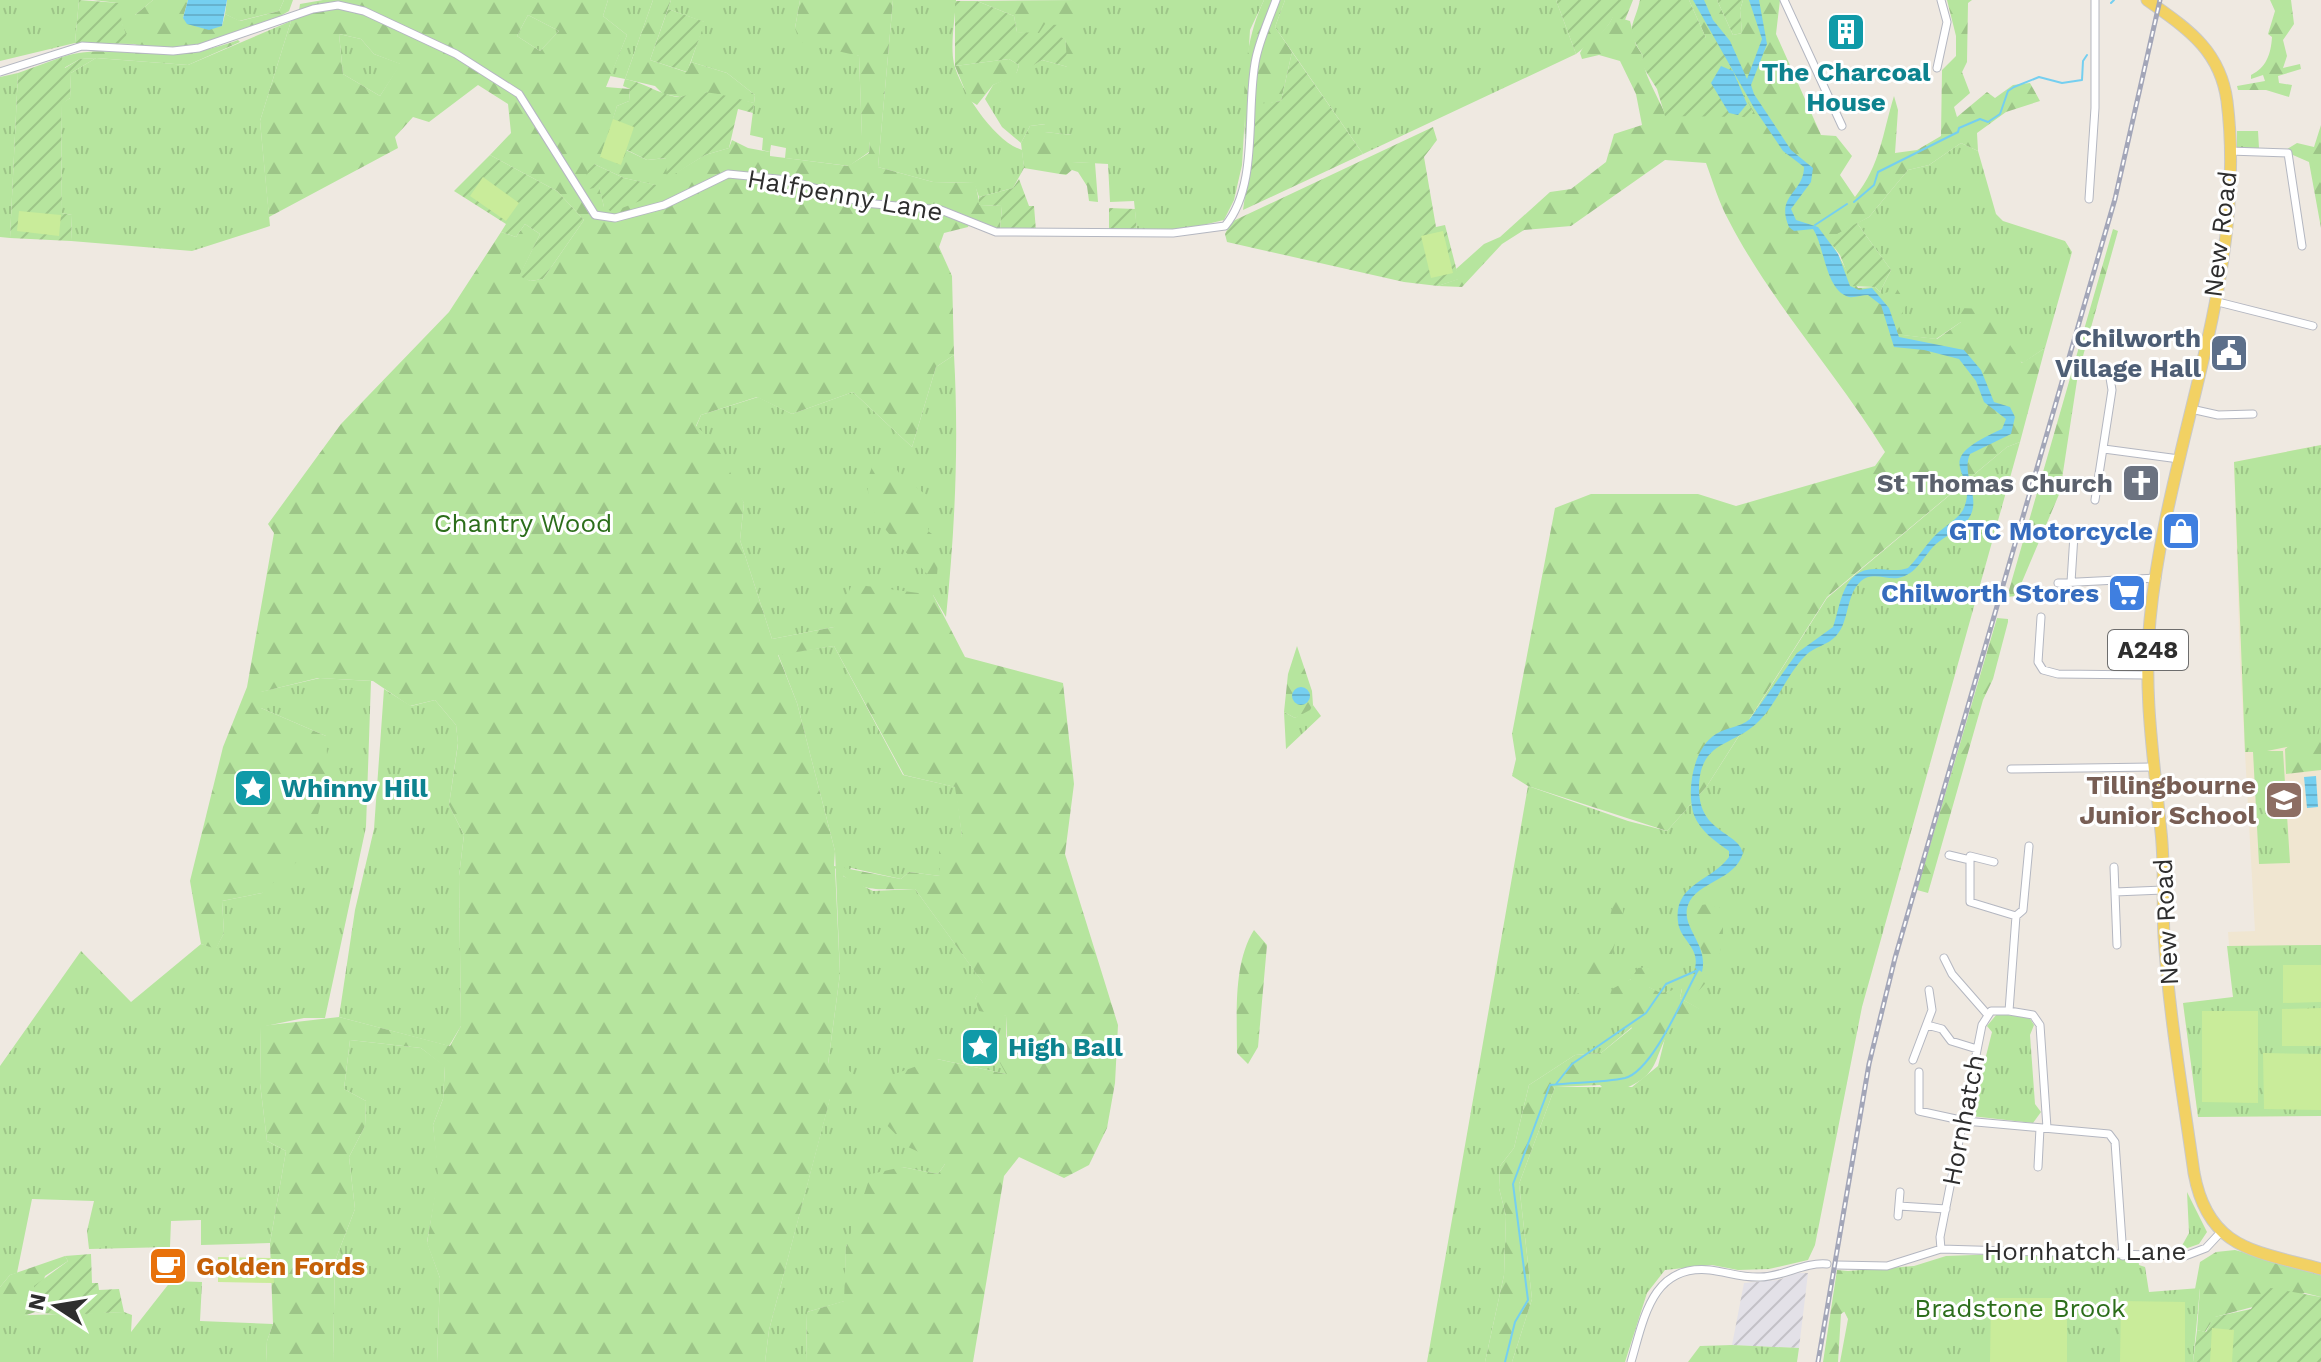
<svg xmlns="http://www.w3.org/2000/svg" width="2321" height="1362" viewBox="0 0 2321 1362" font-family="'Work Sans',sans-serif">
  <defs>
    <pattern id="industrial-furrows" width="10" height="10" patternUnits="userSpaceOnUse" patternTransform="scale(2)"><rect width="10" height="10" fill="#e3e1e8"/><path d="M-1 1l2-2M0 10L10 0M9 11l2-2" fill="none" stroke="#c3c1c7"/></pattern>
    <pattern id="grass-tufts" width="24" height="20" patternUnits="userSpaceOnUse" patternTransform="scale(2)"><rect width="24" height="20" fill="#b6e59e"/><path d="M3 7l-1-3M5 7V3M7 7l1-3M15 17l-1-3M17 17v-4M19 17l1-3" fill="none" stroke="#9dc588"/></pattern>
    <pattern id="forest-firs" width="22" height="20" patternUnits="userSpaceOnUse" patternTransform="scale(2)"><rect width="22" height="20" fill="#b6e59e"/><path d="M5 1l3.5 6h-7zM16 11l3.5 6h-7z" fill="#9dc588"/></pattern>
    <pattern id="garden-furrows" width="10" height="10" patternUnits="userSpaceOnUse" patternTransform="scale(2)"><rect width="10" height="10" fill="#b6e59e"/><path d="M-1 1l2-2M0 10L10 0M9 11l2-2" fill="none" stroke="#9dc588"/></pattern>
    <pattern id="water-rules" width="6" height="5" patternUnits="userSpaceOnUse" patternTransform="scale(2)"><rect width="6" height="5" fill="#75cff0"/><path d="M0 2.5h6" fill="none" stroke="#66b2ce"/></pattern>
  </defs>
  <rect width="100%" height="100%" fill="#efe9e1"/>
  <path fill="url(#industrial-furrows)" d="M1798,1273H1808L1799,1348L1732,1345L1744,1283L1778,1280Z"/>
  <path fill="#f0e6d1" d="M2321,445V1116L2198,1117L2183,1003L2233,998L2228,932L2255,931L2240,664L2234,462Z"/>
  <path fill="url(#grass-tufts)" d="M0,0H79L75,43L0,61Z
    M93,0H153L135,15H120L118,3Z
    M227,0H284L279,11L239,21L225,14Z
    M608,0H653L625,79L610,76L627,35L603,16Z
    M671,0H800L795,28L859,56L862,136L870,141L869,152L849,166L785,158L786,148L771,145L770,152L762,150L763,138L750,135L755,95L727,73L691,62L704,22L668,9Z
    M893,0H956C955,19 950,45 954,64C961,91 995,142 1022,150L1024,168L1013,188L979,197L974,183L933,182L878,167Z
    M1072,0H1264L1250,30L1242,165L1234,200L1224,220L1186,229L1137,231L1134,201L1110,202L1108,164L1072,162V135L1045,132V124L1030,126L1021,143L1002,127L985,99L993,85L1042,60L1068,67L1075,0Z
    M1285,0H1556L1576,54L1363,154L1275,27Z
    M528,15L559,31L540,51L517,36Z
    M291,21L260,121L270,226L192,251L71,241L72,215L62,213L61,104L70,98L71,73L96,58L188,65Z
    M339,34L361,39L374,54L401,64L380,96L343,74Z
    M18,73L10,238L0,237V77Z
    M2237,131H2258L2259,148H2237Z
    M1961,143L1978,151L1996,214L2003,221L2065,241L2072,252L2045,348L2023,363L1961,322L1936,339L1902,335L1880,292L1891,270L1857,223L1869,217L1908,170L1929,165Z
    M954,355C959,444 955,529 946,617L933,595L834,627L772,639L740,540L744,503L696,427L701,415L758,397L792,414L853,392L912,447L936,367Z
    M2020,442L1862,1007L1815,1245L1808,1260L1769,1269L1738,1270L1712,1265L1665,1270L1647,1293L1625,1362H1512L1532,1299L1519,1184L1555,1087H1632L1658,1066L1666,1034L1677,1020H1685L1699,1009L1680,998L1682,989L1661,993L1631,979L1620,987L1619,1011L1632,1027L1601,1053L1575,1055L1529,1085L1514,1148L1500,1166L1499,1188L1506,1216L1504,1275L1485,1362H1427L1528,786L1628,821L1667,831L1707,786L1827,598L2007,447Z
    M2321,445V740L2267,751H2283L2290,863L2259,864L2253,752H2245L2234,462Z
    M834,646L903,775L956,787L962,836L940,876L909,872L901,879L851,868L843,876L873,891L915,889L984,984L975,999L1006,1016V1074L937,1059L945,1164L938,1174L902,1167L846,1246L845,1301L807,1312L806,1362H765L769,1330L830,1098L828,1064L840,974L835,851L797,703L778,654Z
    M320,678L371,681L366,827L325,1018H304L261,1027L260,1083L267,1141L286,1151L270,1243L201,1245V1220L171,1221L170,1247L89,1249L87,1231L94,1201L32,1199L17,1273L10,1275L0,1287V1066L81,951L131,1002L201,944L216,948L224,933L222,901L262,893L326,736L261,708L260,692Z
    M384,689L411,706L435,700L456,725L458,743L449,805L464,835L459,876L461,1026L449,1046L339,1017L355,910L374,829Z
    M1313,705L1321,716L1286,749L1284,712L1295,718Z
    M2321,945V1116L2198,1117L2183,1003L2233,997L2227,946Z
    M1997,1014L2029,1017L2034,1025L2030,1035L2035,1104L2041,1112L2033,1123L1971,1116L1992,1032L1987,1026Z
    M350,1040L421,1048L445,1066L443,1099L433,1125L439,1175L427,1242L440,1278L437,1362H333L335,1261L355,1209L349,1157L365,1126L366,1101L344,1089Z
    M2187,1192L2207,1232L2199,1244L2179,1251L2189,1233Z
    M2000,1254L2138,1258L2139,1265L2145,1267L2149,1292L2200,1288L2193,1362H1840L1848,1319L1843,1309L1848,1308V1271L1914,1266L1946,1256Z
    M171,1281L202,1282L200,1321L273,1324L267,1341L266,1362H0V1316L124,1312L132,1315L131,1332Z
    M1732,1345L1799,1348L1797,1362H1688L1700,1346Z"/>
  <path fill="url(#forest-firs)" fill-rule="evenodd" d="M153,0H188L183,18L222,26L225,14L240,21L279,11L284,0H293L289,11C261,29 162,63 131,42C126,39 121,22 120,15H135Z
    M323,0H608L603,16L627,35L606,87L630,89L629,101L617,106L613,119L626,150L647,160L667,158V178L705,155L729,148L732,140L748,148L770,152V156L848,166L869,153L870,142L862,137L859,56L803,43L795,28L800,0H893L878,167L933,182L975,183L980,205L1002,206L1000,230L971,219L968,227L944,233L939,247L952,276L954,355L936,367L912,447L853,392L792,414L757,397L701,415L696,426L718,445L744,503L740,540L772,639L834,627L852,584L933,595L965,657L1063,683L1074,784L1065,854L1118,1025L1115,1083L1107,1128L1089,1165L1064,1178L1019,1157L1004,1176L973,1362H806L807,1312L844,1301L846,1247L871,1174L902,1167L938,1174L945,1164L908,1147L878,1116L863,1085L937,1059L1006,1074L994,1052L1007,1037L1006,1016L979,1011L975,999L983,983L915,889C882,888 862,896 835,868L840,974L828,1064L843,1065L856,1077L849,1103L842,1107L830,1099L769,1330L765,1362H437L440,1278L427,1243L438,1175L433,1125L443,1099L445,1067L421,1048L350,1040L344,1089L366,1101L365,1126L349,1157L355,1209L335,1261L333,1362H266L267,1341L273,1324L270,1243L286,1151L267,1141L260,1083L261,1026L339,1017L450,1046L461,1026L459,876L464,835L449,805L458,744L456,725L435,700L410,706L373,681L318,678L261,692V708L326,736L328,774L309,851L262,893L222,901L224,933L216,949L201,944L190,881L223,747L247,687L274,533L268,524L341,424L449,312L501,232L516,237L525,224L540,234L520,275L530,281L543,279L584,220L557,191L490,155L511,133L508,104L478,85L429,122L413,117L395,137L398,148L269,217L260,121L291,21L298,17L300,4ZM528,15L559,31L540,51L517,36ZM339,34L361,39L374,54L400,64L380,96L343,74ZM594,164L624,178L655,185L604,207ZM834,646L904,775L955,787L962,836L939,849L940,876L909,872L901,879L834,866L835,851L797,703L778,655Z
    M653,0H671L650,60L686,72L691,62L727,73L755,95L754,103L703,92L680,97L663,94L655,86L625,79Z
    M1076,0L1075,72L1067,71L1065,39L1017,32L1014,16L977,1Z
    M1264,0H1285L1275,27L1292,52L1281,101L1259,105L1255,135L1245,139C1243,91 1243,44 1264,0Z
    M1689,0H1717L1733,35L1742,33L1740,10L1743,0H1780L1776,34L1821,135L1836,136L1852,156L1840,175L1855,197C1881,164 1882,135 1894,96L1898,110L1895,153L1917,150L1941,136L1942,70L1956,56V36L1947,0H1972L1968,3L1967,62L1962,72L1970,93L1954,107L1957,117L1987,92L1995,98L2013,85L2030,83L2040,101L2006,112L1977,133L1978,151L1961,143L1929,165L1908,170L1869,217L1829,239C1840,255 1845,272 1858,288L1875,287L1882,294L1897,289L1907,304L1897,322L1903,335L1937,339L1961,322L1960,308L1986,309L2022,363L2045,348L2020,442L2007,447L1827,597L1707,786L1667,831L1528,786L1512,776L1516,759L1512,734L1555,508L1591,494H1698L1736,506L1875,466L1885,452C1837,373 1772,304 1729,221C1719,203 1713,182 1706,163L1665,160L1571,226L1524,230L1502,244L1462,287L1438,286L1458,279L1456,269L1484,244L1500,237L1550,192L1571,189L1606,162L1614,134L1642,125L1636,94L1620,61L1599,55L1582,59L1580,53C1590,35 1604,37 1613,16L1630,21L1636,45L1643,56C1641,70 1660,100 1666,116L1753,112L1706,38Z
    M2270,0H2291L2294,24L2283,40L2287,56L2283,68L2300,64L2301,69L2278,76L2279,83L2292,85L2289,97L2266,90H2238L2237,86L2265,81L2263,75L2251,79V75C2266,68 2271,54 2272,37L2268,34L2275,11Z
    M238,40L240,42L188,65L96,58L80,59L64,68L62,57C95,46 129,54 163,54C189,54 214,49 238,40Z
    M1009,59L1019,65L1016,75L993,85L977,105L969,100L955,66Z
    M1046,124L1045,132L1072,135V162L1095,163L1098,202L1089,201L1087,186L1078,172L1072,170L1066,175L1024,168L1021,143L1030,126Z
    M2321,125V228L2309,162L2284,151L2297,143L2314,147Z
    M2113,229L2118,231L2078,374L2060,492L2016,596L2007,597Z
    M877,458L892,462L901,476L929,497L928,531L940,540L937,575L930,577C901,545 846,505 877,458Z
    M1997,618L2008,619V622L1993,679L1983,700L1928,893L1917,890Z
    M1297,646L1312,691L1313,705L1310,710L1295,718L1284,712L1288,674Z
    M2321,720V770L2286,774L2285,749L2304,734L2318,737Z
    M1622,888L1623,912L1603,990L1569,1019L1561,1014L1559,1006L1568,997L1582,992V962L1608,924L1616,893Z
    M1708,904L1721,908C1727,939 1720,973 1694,995L1689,994C1719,943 1694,957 1686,913L1688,907Z
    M1254,930L1267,945L1258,1047L1248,1064L1237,1053C1237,1014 1233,963 1254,930Z
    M1649,967L1656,975L1649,987L1661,993L1682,988L1680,998L1700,1009L1701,1014L1696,1021H1677C1647,1058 1669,1076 1609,1094L1600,1085L1555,1087L1519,1184L1532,1299L1512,1362H1485L1504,1275L1506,1216L1499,1188L1500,1166L1514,1148L1529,1085L1575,1055L1601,1053L1632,1028L1608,1001L1612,989L1631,979L1638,968Z
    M2235,1250L2321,1274V1297L2305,1293L2215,1317L2205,1332L2197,1330L2200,1289H2195L2200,1262L2216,1252Z
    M65,1256L68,1261L45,1276L35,1312L24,1316H0V1287L10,1275Z
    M1837,1270L1848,1271V1309L1841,1314L1838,1362H1823Z"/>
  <path fill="url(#garden-furrows)" d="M79,0L119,3C121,18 123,37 135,44L75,43Z
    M1556,0H1633L1625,20L1613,17C1605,34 1590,42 1576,54Z
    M1640,0H1689L1706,38L1715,37L1753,112L1751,117L1665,116L1657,89L1642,65L1643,56C1624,26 1634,27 1640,0Z
    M1717,0H1743L1740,10L1742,33L1733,35Z
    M955,1H977L1014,16L1017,32L1039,33L1045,24L1058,25L1060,37L1065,39L1068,67L1042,60L1016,75L1019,65L1009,59L955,66Z
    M668,9L705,22L687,72L650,60Z
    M1292,52L1363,154L1243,210L1258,104L1281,101Z
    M62,57L65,68L80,59L96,58L71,73L70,98L61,105L62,213L72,215L71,241L10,238L18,73Z
    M625,79C643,82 665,97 679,97C687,96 696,91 704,92C721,94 738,98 754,103L753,113L738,109L729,148L705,155L667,179L666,158L647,160L627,150L621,165L600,157L617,106L629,101L630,89L623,86Z
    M1433,127L1437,140L1424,157L1436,227L1445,225L1459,279L1438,286L1404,282L1227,242L1225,234L1231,222Z
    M490,155L557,191L584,220L543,279L530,281L519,276L540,234L525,224L516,237L501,232L506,224L454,191Z
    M594,164L624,178L656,185L655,195L612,212L604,207L599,187L589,189L585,183L588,168Z
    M1019,179L1029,206H1034L1036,231L1000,230L1002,206L979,205V197L1013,188Z
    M1109,208L1135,209L1137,231L1109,232Z
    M1857,223L1891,270L1880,292L1875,287L1852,286L1840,255L1828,239Z
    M91,1254L92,1283H98L99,1290L119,1289L124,1312L60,1315L35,1312L34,1286L68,1261L65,1256Z
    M2265,1287L2321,1297V1362H2193L2197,1330L2206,1332L2214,1317L2251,1309Z"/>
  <path fill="#c9ec9a" d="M613,119L634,127L621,165L600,157Z
    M483,177L519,203L506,221L470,196Z
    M19,211L61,215L59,236L17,231Z
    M1443,231L1453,273L1431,278L1421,236Z
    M2283,965H2321V1002L2283,1003Z
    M2321,1008V1046H2282V1009Z
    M2202,1011H2258V1103L2202,1102Z
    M2263,1053L2321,1054V1110L2264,1109Z
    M218,1257L272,1258L274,1283L218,1282Z
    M1991,1298H2067V1362H1990Z
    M2121,1301L2185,1302V1362H2120Z
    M2212,1328L2234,1330L2232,1362H2210Z"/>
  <path fill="url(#water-rules)" d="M188,0H227L222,26L209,30L187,24L183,18Z
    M1693,0H1704L1713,20L1730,41L1747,79L1762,39L1749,0H1759L1767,44L1751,85L1754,94L1791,150L1813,168L1811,182L1791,209L1796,220L1818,227L1838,254L1850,286L1859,290L1872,288L1889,308L1899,337L1964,350L1981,370L1994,402L2010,407L2015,417L2011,434L1970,454C1960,476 1985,501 1966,522C1958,531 1945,536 1936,544C1925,554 1918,572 1902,577C1889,582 1873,570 1861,581C1845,596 1850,621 1836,636C1828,645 1814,647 1806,655C1787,674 1778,701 1760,720C1735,747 1700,739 1699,787C1698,833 1738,831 1743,853C1735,881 1697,881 1688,905C1680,927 1709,944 1702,972L1695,968C1700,947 1680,940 1678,922C1673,884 1712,881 1729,857V851C1716,842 1700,831 1694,815C1686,791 1693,748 1716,734C1727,727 1739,728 1750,719L1797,653L1833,627C1841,605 1842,569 1875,569C1887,569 1896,572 1908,568C1921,555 1929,538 1945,527C1952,521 1958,518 1963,510C1982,470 1923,464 2002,429L2006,419L1984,402L1976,381L1959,359L1924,350L1894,347L1881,305L1868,295C1862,295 1855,298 1849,297C1825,290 1825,247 1813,229L1794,231L1789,227C1775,195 1804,193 1804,167L1783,151L1754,108Z
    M1721,66L1733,71L1747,104L1738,115L1729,113L1711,83Z
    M1292 696a9 9 0 1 1 18 0a9 9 0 1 1-18 0Z
    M2316,776L2318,807L2307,808L2304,777Z"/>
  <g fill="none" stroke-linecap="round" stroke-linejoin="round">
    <path stroke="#75cff0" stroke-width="2" d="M2111,3L2114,0
      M1854,202L1874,185L1878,172L1958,132L1959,128L1980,119L1988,122L2000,114L2008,91L2014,87L2039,77L2062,83L2082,80L2083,61L2087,55
      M1815,225L1847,204
      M1556,1084L1572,1064L1646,1013L1666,984L1698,970
      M1505,1362L1515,1322L1528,1300L1513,1184L1550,1085C1574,1082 1601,1083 1625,1078C1653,1071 1684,995 1698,970"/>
    <defs>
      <path id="street" d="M1784,0L1842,126
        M1937,68L1947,22L1941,0
        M0,72L82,46L173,51L199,48L313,9L338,5L364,11L456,54L519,94L595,215L615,218L664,205L728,174L788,180L864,203L941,210L996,232L1173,233L1225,226C1260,184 1245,108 1256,58C1260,39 1269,19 1276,0
        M2229,151L2288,153L2302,246
        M2089,199L2095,108V0
        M2214,301L2313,326
        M2191,409L2218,415L2253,414
        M2104,449L2179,459
        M2095,500L2112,390L2109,372
        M2071,582L2074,535
        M2058,583L2157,578
        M2041,617L2038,662L2043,670L2058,674L2147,675
        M2011,769L2152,767
        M1949,855L1970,860
        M1994,862L1970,856V902L2016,916L2023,910L2029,846
        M2114,867L2117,945
        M2115,892L2163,890
        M2016,916L2009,1011L2033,1015L2040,1025L2047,1128
        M1944,958L1952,974L1987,1014
        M1927,1025L1942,1029L1951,1041L1977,1049
        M1913,1060L1932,1010L1929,990
        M1919,1072V1111L1965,1121L2109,1134L2115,1142L2123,1256
        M2038,1167L2040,1128
        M1899,1206L1946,1209
        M1898,1216L1900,1192
        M1941,1249L1940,1237L1982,1025L1991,1011H2009
        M1837,1265L1887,1266L1941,1249L2185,1256L2206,1248L2220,1233
        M1631,1362C1644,1318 1652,1264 1710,1270C1727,1272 1743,1278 1760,1277C1783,1277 1804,1262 1827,1264"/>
      <path id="primary" d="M2147,0C2186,28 2220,49 2227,101C2249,276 2166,447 2150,620C2143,693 2154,760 2161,832C2165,867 2162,902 2164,936C2169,1015 2183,1094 2194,1173C2208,1250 2256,1251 2321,1269"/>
    </defs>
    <use href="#street" stroke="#b4b7c1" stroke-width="9"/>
    <use href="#primary" stroke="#c9c9c9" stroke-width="13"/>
    <use href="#street" stroke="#fff" stroke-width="7"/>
    <use href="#primary" stroke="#f2d163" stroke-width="11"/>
    <defs>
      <path id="rail" d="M1818,1362L1869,1064L1895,958L2115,199L2160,0"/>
    </defs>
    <use href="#rail" stroke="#a3a6b8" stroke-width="5"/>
    <use href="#rail" stroke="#fff" stroke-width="2" stroke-dasharray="6" stroke-linecap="butt"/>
  </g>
  <defs>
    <symbol id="building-square" viewBox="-11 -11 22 22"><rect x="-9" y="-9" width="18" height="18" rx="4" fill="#0f9aa8" stroke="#fff"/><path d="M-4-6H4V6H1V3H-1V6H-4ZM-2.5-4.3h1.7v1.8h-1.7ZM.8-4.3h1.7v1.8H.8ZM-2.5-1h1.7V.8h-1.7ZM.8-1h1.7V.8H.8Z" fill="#fff"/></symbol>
    <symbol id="civic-square" viewBox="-11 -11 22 22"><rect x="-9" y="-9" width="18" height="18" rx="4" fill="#5c6f8a" stroke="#fff"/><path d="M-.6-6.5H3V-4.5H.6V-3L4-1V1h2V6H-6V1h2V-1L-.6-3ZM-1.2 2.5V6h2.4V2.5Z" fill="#fff"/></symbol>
    <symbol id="church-square" viewBox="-11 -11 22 22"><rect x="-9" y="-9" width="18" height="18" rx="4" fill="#6b7280" stroke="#fff"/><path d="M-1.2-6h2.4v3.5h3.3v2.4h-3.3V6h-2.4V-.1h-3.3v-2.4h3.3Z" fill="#fff"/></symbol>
    <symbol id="shop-square" viewBox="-11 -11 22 22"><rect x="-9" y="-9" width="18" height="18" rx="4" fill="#3f7fe0" stroke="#fff"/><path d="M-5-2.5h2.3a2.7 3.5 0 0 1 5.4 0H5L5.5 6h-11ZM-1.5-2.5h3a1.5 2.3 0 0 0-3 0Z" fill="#fff"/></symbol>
    <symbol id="supermarket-square" viewBox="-11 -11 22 22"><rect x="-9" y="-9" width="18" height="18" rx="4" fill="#3f7fe0" stroke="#fff"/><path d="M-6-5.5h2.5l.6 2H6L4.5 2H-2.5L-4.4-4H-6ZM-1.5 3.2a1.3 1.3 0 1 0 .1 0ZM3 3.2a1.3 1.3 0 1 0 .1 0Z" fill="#fff"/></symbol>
    <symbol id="sight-square" viewBox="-11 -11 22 22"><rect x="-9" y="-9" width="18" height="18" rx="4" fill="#0f9aa8" stroke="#fff"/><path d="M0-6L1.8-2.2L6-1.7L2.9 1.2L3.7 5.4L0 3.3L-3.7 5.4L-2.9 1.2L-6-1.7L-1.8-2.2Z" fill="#fff"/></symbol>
    <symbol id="school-square" viewBox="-11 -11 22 22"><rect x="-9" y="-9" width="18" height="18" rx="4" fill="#8d6e63" stroke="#fff"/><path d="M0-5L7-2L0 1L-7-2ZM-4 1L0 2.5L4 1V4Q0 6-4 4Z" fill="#fff"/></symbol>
    <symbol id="cafe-square" viewBox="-11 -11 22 22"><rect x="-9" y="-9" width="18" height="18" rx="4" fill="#e8710a" stroke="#fff"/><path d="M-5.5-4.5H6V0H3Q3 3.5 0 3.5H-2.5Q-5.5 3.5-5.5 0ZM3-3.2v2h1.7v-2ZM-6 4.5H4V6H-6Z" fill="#fff"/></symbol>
  </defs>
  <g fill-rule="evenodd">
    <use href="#building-square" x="1824" y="10" width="44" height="44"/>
    <use href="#civic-square" x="2207" y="331" width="44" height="44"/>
    <use href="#church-square" x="2119" y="461" width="44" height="44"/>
    <use href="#shop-square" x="2159" y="509" width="44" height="44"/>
    <use href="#supermarket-square" x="2105" y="571" width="44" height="44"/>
    <use href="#sight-square" x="231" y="766" width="44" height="44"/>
    <use href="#school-square" x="2262" y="778" width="44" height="44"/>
    <use href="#sight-square" x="958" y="1025" width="44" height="44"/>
    <use href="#cafe-square" x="146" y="1244" width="44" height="44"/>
  </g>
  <g text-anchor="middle" stroke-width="6" stroke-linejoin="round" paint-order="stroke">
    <rect fill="#fff" stroke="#6d6d6d" stroke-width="2" x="2108" y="630" width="80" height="40" rx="6"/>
    <g font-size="24" font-weight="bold" fill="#2e2e2e">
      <text x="2148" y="658">A248</text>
    </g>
    <g font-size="26" font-weight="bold" fill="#0d838f" stroke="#fff" text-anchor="start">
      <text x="1846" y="81" text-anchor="middle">The Charcoal<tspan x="1846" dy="30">House</tspan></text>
      <text x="281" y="797">Whinny Hill</text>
      <text x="1008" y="1056">High Ball</text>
    </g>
    <g font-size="26" fill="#2e2e2e" stroke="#fff">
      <text transform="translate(845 195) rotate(10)" y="9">Halfpenny Lane</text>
      <text transform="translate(2220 234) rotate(-83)" y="9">New Road</text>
      <text transform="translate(2166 922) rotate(-93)" y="9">New Road</text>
      <text transform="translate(1963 1120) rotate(-79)" y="9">Hornhatch</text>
      <text x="2085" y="1260">Hornhatch Lane</text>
    </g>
    <g font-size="26" font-weight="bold" fill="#4e5e75" stroke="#fff" text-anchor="end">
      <text x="2201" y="347">Chilworth<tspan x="2201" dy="30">Village Hall</tspan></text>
    </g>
    <g font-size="26" font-weight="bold" fill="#5b616d" stroke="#fff" text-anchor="end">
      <text x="2113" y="492">St Thomas Church</text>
    </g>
    <g font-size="26" fill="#2c6e1b" stroke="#fff">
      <text x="523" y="532">Chantry Wood</text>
      <text x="2020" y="1317">Bradstone Brook</text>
    </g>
    <g font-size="26" font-weight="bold" fill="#366cbe" stroke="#fff" text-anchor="end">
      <text x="2153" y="540">GTC Motorcycle</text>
      <text x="2099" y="602">Chilworth Stores</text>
    </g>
    <g font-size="26" font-weight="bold" fill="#785e54" stroke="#fff" text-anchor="end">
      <text x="2256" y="794">Tillingbourne<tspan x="2256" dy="30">Junior School</tspan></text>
    </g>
    <g font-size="26" font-weight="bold" fill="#c56008" stroke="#fff" text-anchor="start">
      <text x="196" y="1275">Golden Fords</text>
    </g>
  </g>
  <g transform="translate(56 1306) rotate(282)" stroke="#ffffff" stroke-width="6" paint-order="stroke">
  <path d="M0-6L14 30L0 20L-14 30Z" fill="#2e2e2e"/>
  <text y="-12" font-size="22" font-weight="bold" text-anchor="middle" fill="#2e2e2e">N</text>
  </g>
</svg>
